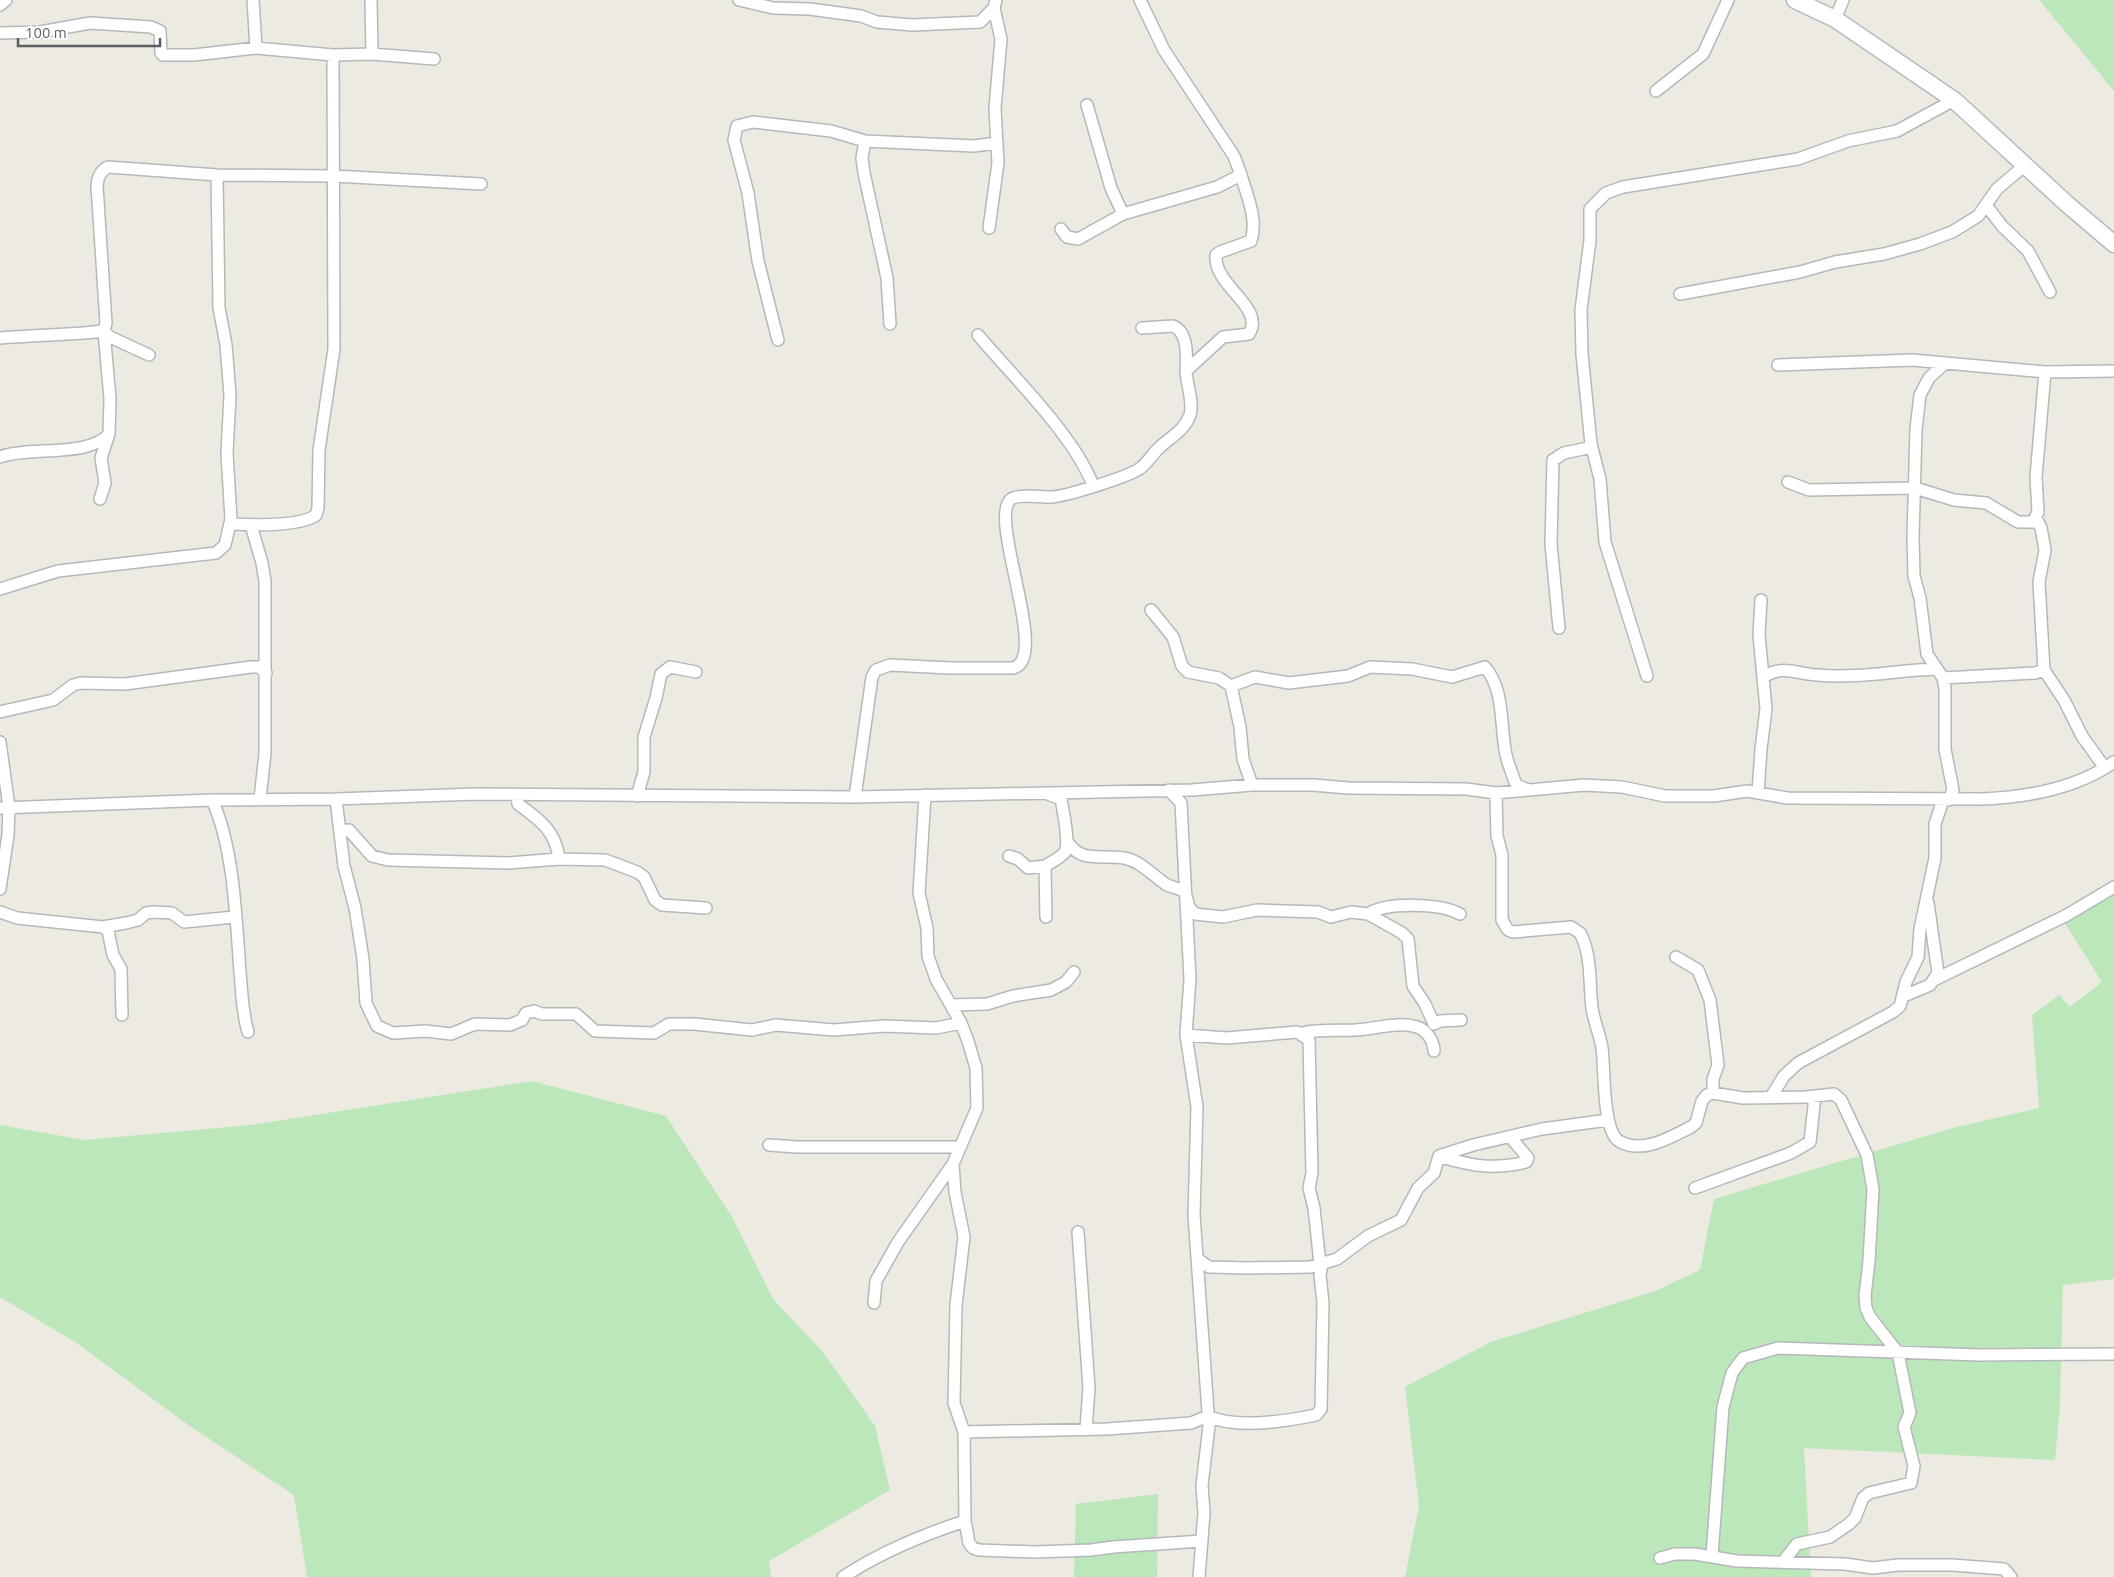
<svg xmlns="http://www.w3.org/2000/svg" width="2114" height="1577" viewBox="0 0 2114 1577" font-family="Ubuntu,sans-serif">
  <rect width="100%" height="100%" fill="#edeae1"/>
  <path fill="#bce7bb" d="M2040,0H2114V91L2040,1Z
    M2114,894V1279L2063,1285L2060,1405L2055,1460L1804,1448L1811,1577H1405L1419,1506L1405,1387L1491,1342L1655,1291L1700,1270L1714,1199L1956,1127L2039,1108L2032,1015L2059,995L2070,1007L2102,982L2064,922Z
    M532,1081L666,1116L732,1217L773,1299L823,1352L875,1426L890,1490L769,1561L771,1577H307L294,1495L187,1424L75,1342L0,1297V1125L84,1140L251,1125Z
    M1158,1494L1157,1577H1074L1076,1504Z"/>
  <g fill="none" stroke-linecap="round" stroke-linejoin="round">
    <defs>
      <path id="street" d="M253,0L256,48
        M371,0L372,54
        M739,0L773,8L810,9L861,16L877,22L912,25L980,22L994,8L996,0
        M0,5L6,0
        M1835,19L1843,0
        M0,33L40,32L90,23L151,27L160,31L161,53L163,55H194L256,48L333,55L372,54L434,59
        M1656,91L1703,54L1728,0
        M1087,105L1111,188L1123,214
        M865,141L862,158L864,173L887,278L890,324
        M1986,205L2002,226L2028,251L2050,292
        M989,228L998,163L995,108L1001,39L994,8
        M1061,229L1067,237L1078,239L1123,214L1217,187L1241,175L1234,156L1164,50L1140,0
        M1680,294L1800,272L1835,262L1884,254L1920,244L1952,232L1978,216L1997,189L2024,166
        M104,331L110,337L149,355
        M978,335C1015,379 1072,433 1093,485
        M0,338C35,335 70,335 104,331L106,323L97,186C98,177 100,171 108,167L217,175L334,176L481,184
        M778,340L758,261L748,193L734,140L737,126L753,122L831,131L865,141L974,146L996,143
        M1944,364L1929,378L1920,395L1916,429L1913,538L1914,576L1920,598L1927,654L1943,678L1945,688V749L1953,790L1949,800
        M1778,365L1912,360L2045,372L2114,371
        M1186,371L1223,337L1249,334C1266,307 1213,286 1216,255L1220,252L1251,241C1258,219 1247,196 1241,175
        M1591,444L1600,479L1605,542L1647,676
        M0,457C29,446 88,458 109,434
        M1788,482L1809,490L1915,488L1954,500L1986,503L2018,522H2033L2038,512L2036,477L2045,372
        M100,499L105,483L101,458L109,434L110,399L104,331
        M2036,518L2041,528L2045,550L2039,582L2044,670L2064,700L2082,736L2105,768
        M231,524C251,525 300,527 316,515L318,508L319,450L334,349L333,55
        M251,525L262,563L265,581V753L260,799
        M0,589L58,571L216,553L225,545L231,519L227,453L230,395L226,345L219,308L217,175
        M1151,610L1173,637L1182,666L1188,672L1219,678L1231,686L1240,727L1243,759L1252,785
        M1559,628L1551,544L1553,460L1564,453L1588,448L1591,444L1582,354L1581,310L1590,240V209L1606,193L1623,187L1798,159L1848,141L1897,131L1954,100
        M1765,676C1782,665 1799,674 1817,675C1858,679 1897,670 1937,669
        M1943,678L2035,673L2044,670
        M1231,686L1255,677L1289,683L1348,676L1370,667L1412,669L1452,677L1485,667C1505,690 1500,727 1506,755C1508,764 1512,773 1515,782L1517,785L1528,790
        M0,712L53,700L73,685L81,683L125,684L251,667H259L266,673
        M0,742L9,807L8,835L0,889
        M1169,790L1181,803L1190,979L1186,1035L1197,1107L1194,1215L1209,1426L1202,1485L1204,1513L1199,1577
        M1496,793L1497,836L1502,855V920L1508,930L1513,932L1571,927L1580,933C1592,955 1589,983 1592,1008C1594,1022 1600,1035 1602,1048C1605,1069 1602,1130 1619,1141C1642,1155 1671,1137 1691,1127L1696,1123L1702,1101L1707,1095L1713,1093L1743,1098L1806,1097L1834,1094L1841,1100L1867,1155L1873,1189L1869,1261L1865,1296L1866,1308L1870,1317L1898,1353L1910,1413L1904,1427L1914,1466L1911,1483L1869,1493L1863,1498L1855,1518L1849,1524L1830,1537L1797,1544L1783,1562
        M1758,793L1761,749L1766,709L1759,635L1761,600
        M517,796L518,804C539,819 556,831 559,859
        M637,796L644,772V737L656,698L661,674L670,667L696,672
        M855,797L872,677L876,670L890,665L950,668H1013C1051,659 987,518 1011,499C1017,494 1043,497 1052,497C1067,496 1127,477 1139,469C1147,464 1152,454 1160,447C1172,436 1184,431 1190,415C1194,402 1186,383 1186,370C1187,355 1188,332 1173,326L1142,328
        M336,799L344,866L355,908L363,959L366,1003L377,1026L393,1033L426,1031L451,1034L475,1024L510,1025L522,1020L526,1013L534,1011L542,1014H576L595,1031L654,1033L669,1024H694L752,1030L776,1025L834,1030L884,1026L936,1028L961,1023
        M212,800C234,847 236,919 240,972C242,993 242,1012 248,1032
        M0,808L212,800L336,799L476,794L855,797L1192,790L1252,785H1313L1348,788L1466,789L1496,793L1584,785L1622,787L1665,796H1714L1747,791L1787,798L1983,799C2028,797 2076,789 2114,762
        M340,831L349,830L372,856L388,860L508,863L559,859L605,860L637,872L644,877L655,900L662,905L706,908
        M1067,841C1081,864 1101,854 1124,858C1141,861 1153,876 1167,885C1173,888 1180,888 1185,892L1189,907L1195,914L1223,917L1257,910L1318,912L1331,917L1351,912L1368,914L1402,933L1408,939L1413,986L1425,1004L1434,1024L1440,1021L1461,1020
        M1009,856L1018,859L1028,868L1045,866
        M0,912L17,918L103,927L108,931L113,955L121,969L122,1015
        M1368,914C1387,902 1440,903 1460,914
        M1046,917L1045,866C1052,862 1060,858 1065,852C1070,842 1063,811 1061,799L1048,794
        M103,927L126,923L138,920L146,913L153,912L172,913L184,922L234,917
        M1676,957L1698,970L1710,1000L1718,1065L1713,1079V1093
        M1934,980L2067,915L2114,887
        M1904,996L1930,985L1938,973L1928,903
        M951,1005L987,1004L1013,996L1051,990L1066,982L1074,972
        M1302,1033C1320,1029 1337,1031 1356,1030C1375,1029 1398,1021 1417,1027C1427,1030 1434,1042 1434,1051
        M1186,1035L1227,1038L1297,1032L1309,1040L1312,1173L1309,1188L1314,1208L1320,1264
        M1771,1097L1784,1076L1798,1063L1893,1012L1900,1006L1906,982L1918,957L1920,929L1935,858V824L1943,800
        M769,1145L797,1147H960
        M1439,1156L1473,1145L1542,1129L1608,1120
        M1441,1157C1473,1166 1493,1170 1526,1162L1528,1158L1511,1138
        M953,1164L955,1192L964,1237L956,1305L954,1403L964,1432L965,1521L969,1543L973,1548L979,1550L1035,1552L1091,1550L1113,1547L1202,1541
        M1695,1188L1791,1153L1810,1142L1815,1096
        M1078,1232L1089,1388L1086,1429
        M1199,1260L1209,1267L1247,1268L1310,1267L1337,1259L1368,1236L1401,1220L1418,1188L1434,1173L1439,1156
        M874,1303L876,1281L898,1242L953,1164L977,1108L976,1068L968,1041L961,1023L936,979L928,956L927,928L919,893L925,795
        M964,1432L1107,1429L1191,1423L1208,1416C1235,1429 1287,1421 1316,1415L1321,1409L1323,1303L1320,1275L1322,1263
        M1712,1556L1723,1407L1732,1373L1743,1358L1778,1348L1980,1355L2114,1354
        M1660,1558L1675,1554H1695L1737,1561L1845,1564L1873,1568L1898,1565H1952L2004,1569L2011,1577
        M843,1577C881,1552 922,1535 965,1521"/>
      <path id="secondary" d="M1795,0L1835,19L1954,100L2067,204L2114,244"/>
    </defs>
    <use href="#street" stroke="#b4b8bc" stroke-width="14"/>
    <use href="#secondary" stroke="#b5b9bf" stroke-width="19"/>
    <use href="#street" stroke="#fff" stroke-width="11"/>
    <use href="#secondary" stroke="#fff" stroke-width="16"/>
  </g>
  <path d="M18 38v8h142v-8" fill="none" stroke="#595e63" stroke-width="2.5"/>
  <text x="25" y="38" font-size="15" fill="#595e63" stroke="#ffffff" stroke-width="4" paint-order="stroke">100 m</text>
</svg>
